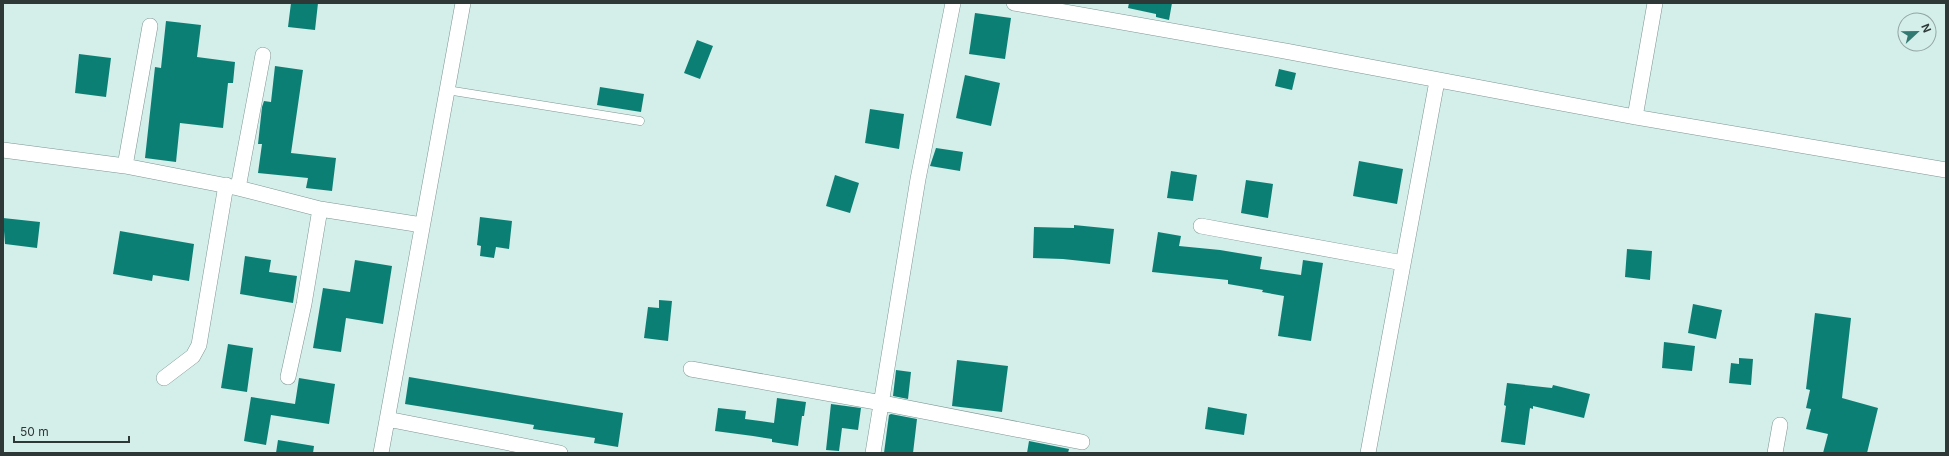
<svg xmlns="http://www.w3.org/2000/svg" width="1949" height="456" viewBox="0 0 1949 456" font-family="Inter,sans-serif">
  <rect width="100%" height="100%" fill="#d4eeea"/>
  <path fill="#0c7f75" d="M291,3H318L315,30L288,27Z
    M1129,3H1172L1169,20L1156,17V14L1128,8Z
    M975,13L1011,18L1005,59L969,54Z
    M166,21L201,25L197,57L235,62L233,83H228L223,128L180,123L176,162L145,158L155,67L161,68Z
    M697,40L713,46L700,79L684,73Z
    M79,54L111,58L106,97L75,93Z
    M275,66L303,70L291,153L336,158L332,191L306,188L308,178L258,173L262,144H258L262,107L264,101L271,102Z
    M1279,69L1296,73L1292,90L1275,86Z
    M965,75L1000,83L991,126L956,118Z
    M600,87L644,94L641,112L597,105Z
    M870,109L904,114L899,149L865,143Z
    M936,148L963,152L960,171L930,166Z
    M1359,161L1403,169L1397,204L1353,196Z
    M1171,171L1197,175L1193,201L1167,198Z
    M835,175L859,183L850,213L826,206Z
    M1246,180L1273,184L1268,218L1241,213Z
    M480,217L512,221L509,249L496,247L494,258L480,256L481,246L477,245Z
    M3,218L40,222L37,248L5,244Z
    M1074,225L1114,229L1110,264L1063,259L1033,258L1034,227L1074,228Z
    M120,231L194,244L189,281L153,275L152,281L113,274Z
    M1158,232L1181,236L1179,246L1220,250L1262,257L1260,269L1301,275L1303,260L1323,263L1311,341L1278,336L1284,296L1262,292L1263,290L1228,284V280L1152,272Z
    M1627,249L1652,251L1650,280L1625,277Z
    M245,256L271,260L269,272L297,276L293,303L240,294Z
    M355,260L392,266L383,324L346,318L341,352L313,348L323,288L350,292Z
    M659,300L672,301L668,341L644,338L648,307L659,308Z
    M1693,304L1722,310L1716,339L1688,333Z
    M1815,313L1851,318L1842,398L1878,408L1867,453H1823L1828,434L1806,429L1811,409L1806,408L1810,390L1806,389Z
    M1664,342L1695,346L1692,371L1662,368Z
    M228,344L253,348L247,392L221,388Z
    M1739,358L1753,359L1751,385L1729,383L1731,363L1739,364Z
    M957,360L1008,366L1002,412L952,406Z
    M896,370L911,372L908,399L893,396Z
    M409,377L623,413L618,447L594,443L595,438L533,429L534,425L405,404Z
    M299,378L335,384L329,424L271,415L266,445L244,441L251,397L295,404Z
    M1507,383L1552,388L1553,385L1590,394L1584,418L1533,406V409L1530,408L1525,445L1501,442L1506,406L1504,405Z
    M777,398L806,402L804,416H802L798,446L772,442V439L753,436L715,431L718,408L746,411L745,419L774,423Z
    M831,404L861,408L858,430L842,428L839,451L826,450Z
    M1208,407L1247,414L1244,435L1205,429Z
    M891,414L917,419L913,453H884L889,415Z
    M278,440L314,446L313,453H276Z
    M1029,441L1069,449L1068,453H1027Z"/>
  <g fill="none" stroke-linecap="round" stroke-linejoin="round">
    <defs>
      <path id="lane" d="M447,90L640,121"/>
      <path id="street" d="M1014,3L1285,51L1635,117L1946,170
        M1635,117L1655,3
        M3,150L125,166L238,188L320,209L422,225
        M125,166L150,26
        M238,188L263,55
        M1201,226L1403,263
        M691,369L882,403L1082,442
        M288,377L304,304L320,209
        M164,378L193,356L199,345L226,185
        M387,419L560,453
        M381,453L463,3
        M873,453L918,179L953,3
        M1368,453L1437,81
        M1775,453L1780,425"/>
    </defs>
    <use href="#lane" stroke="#7e9692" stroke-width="9"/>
    <use href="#street" stroke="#7e9692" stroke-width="16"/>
    <use href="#lane" stroke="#fff" stroke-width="8"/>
    <use href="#street" stroke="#fff" stroke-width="15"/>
  </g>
  <rect width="1949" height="456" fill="none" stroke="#2e3837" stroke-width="8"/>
  <g transform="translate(1917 32) rotate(68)"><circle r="19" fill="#d4eeea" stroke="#92a5a2"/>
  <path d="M0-3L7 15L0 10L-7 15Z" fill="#327971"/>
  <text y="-6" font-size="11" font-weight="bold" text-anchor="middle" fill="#2e3837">N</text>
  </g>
  <path d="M14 436v6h115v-6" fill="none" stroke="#2e3837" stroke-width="2"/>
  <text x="20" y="436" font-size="12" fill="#2e3837" stroke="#d4eeea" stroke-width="3" paint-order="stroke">50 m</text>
</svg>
